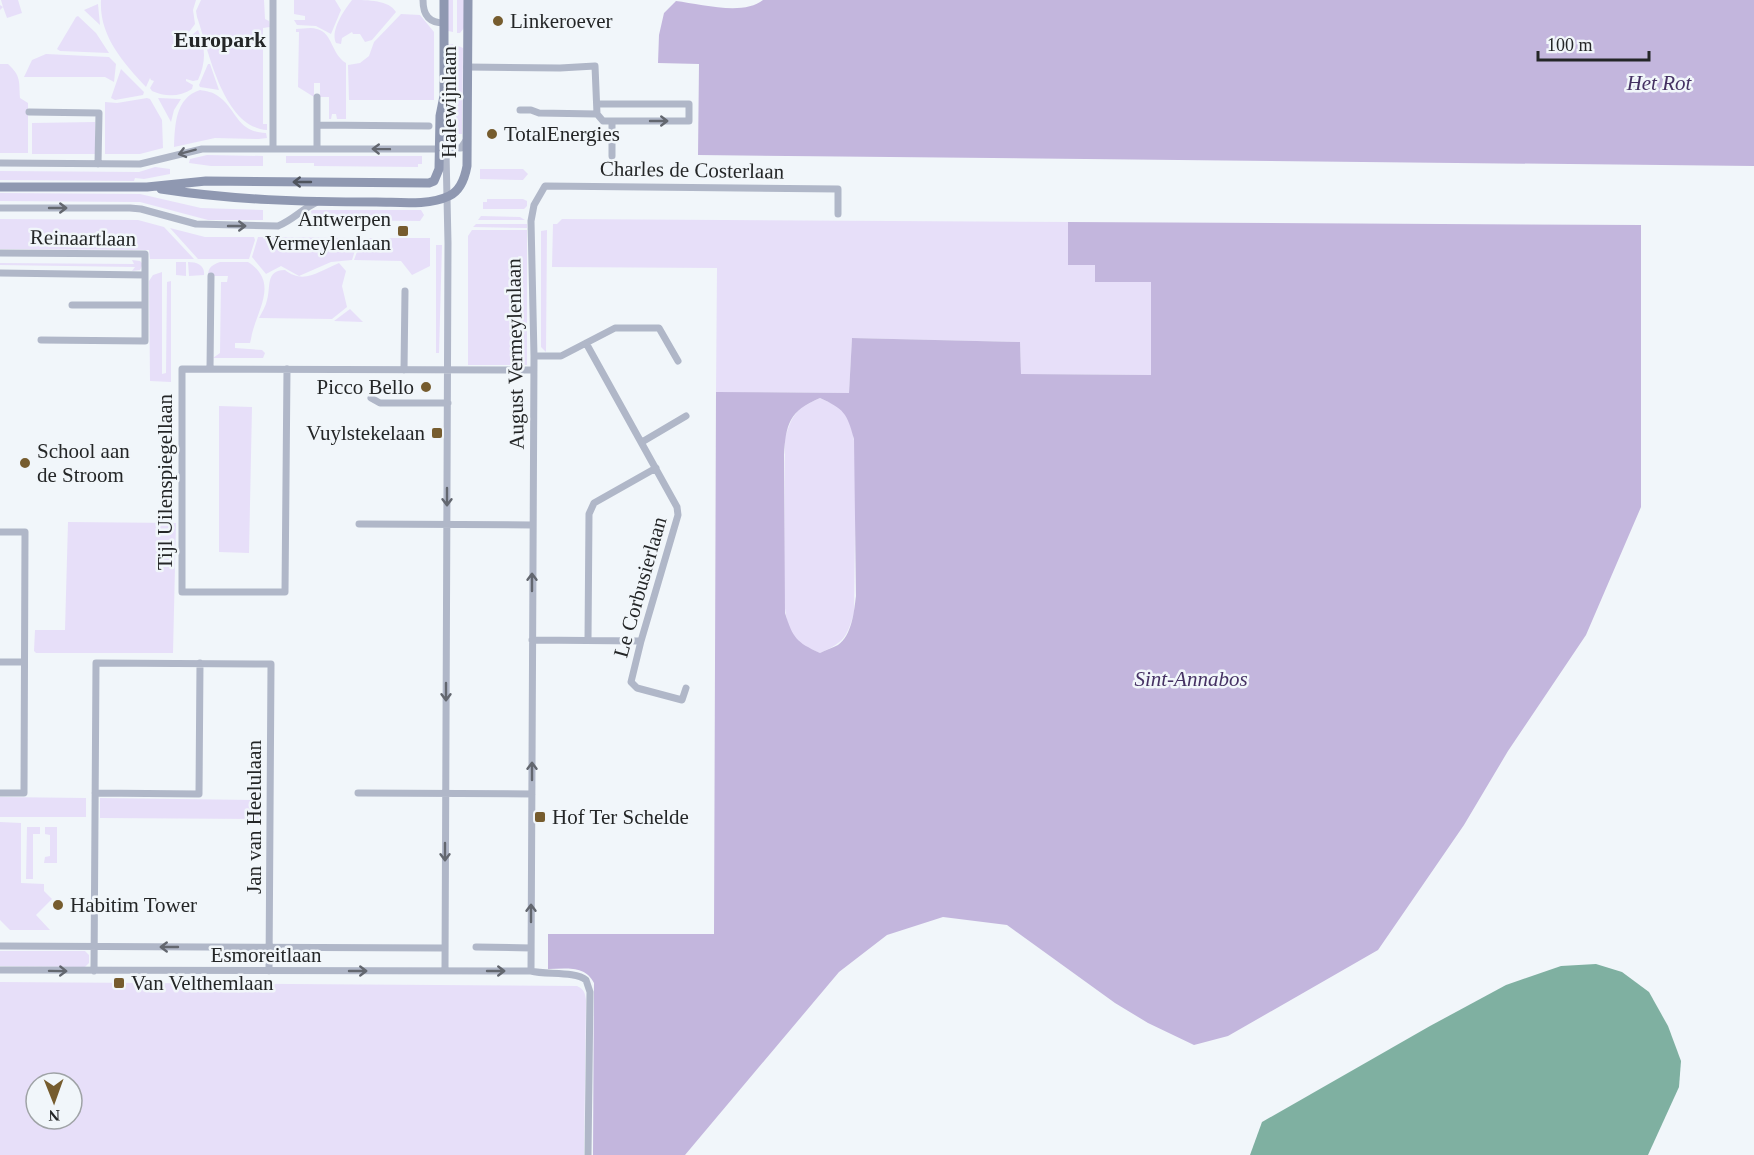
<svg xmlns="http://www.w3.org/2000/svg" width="1754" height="1155" viewBox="0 0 1754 1155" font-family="'Times New Roman',serif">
  <rect width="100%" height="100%" fill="#f1f6fa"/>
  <path fill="#e7dff9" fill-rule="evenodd" d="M1,0H18L22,13L7,18L3,7L0,10V5L3,7Z
    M101,0H196L193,10L195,24L186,36L187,39L198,30C206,48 206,62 198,80L193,81L186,79V81L193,85L192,89C180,97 165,97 152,91L150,88L154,81L151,80L150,78L146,87C123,62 99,36 101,0Z
    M201,0H264L265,19L269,21L270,27L263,28V124H267V130C223,127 209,51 197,17L196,11Z
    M294,0H335L341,10L331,34L316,26L297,25L294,20H305V16L294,14Z
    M352,0C368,0 389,0 396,12L372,40L365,42L360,34H353L352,32L342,38L341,44L336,43C330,31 344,10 352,0Z
    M447,0H453V32L448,31Z
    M457,0H464V28L460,33H457Z
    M98,4L100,25L84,10Z
    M401,14L420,15L434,32V100H349L348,65L360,63L369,56L374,42Z
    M78,16L96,33L109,53L60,51L57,49L76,17Z
    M296,29C303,29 311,27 317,29C333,33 331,54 346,63V119H337L336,114H332L331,119H329V97H320V83H314V97L298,87L299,32H296Z
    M453,44L452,134L446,135L447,49L448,45Z
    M456,45L463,48L462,134H456Z
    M46,54L109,57L116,64L114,82L105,77H24L32,60Z
    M0,64H8C21,76 19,81 20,98L28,103V153H0Z
    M208,64H210L219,90L200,87L199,85Z
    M121,69L144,92L143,95L115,100L111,98Z
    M200,90C206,91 213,92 218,96C237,109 236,132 266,133L267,138L259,139L215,138L174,147C175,125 175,98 200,90Z
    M147,98L150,99L162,120L163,148L140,154H105V102L117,103Z
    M158,98L181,99L174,110L171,122Z
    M95,122V154H32V123Z
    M207,155L263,156V166H211L189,163L190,159Z
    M286,156H422V164H418V167L314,166V163H286Z
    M155,167L170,169V174L144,179L135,178L134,181L0,180V171L139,172Z
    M480,169H523L528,174L523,180L480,179Z
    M0,193L140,194L201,208L263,210V220H208L140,202L0,201Z
    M487,199H523L527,201V206L524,209H483V202H487Z
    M313,210H421L424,215L420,221L320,220L312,216L311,211Z
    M481,216L520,217L525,220H478Z
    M0,219L138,220L164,227L194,259H150L149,250L0,249Z
    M562,219L1068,222V265H1095V282H1151V375L1021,374L1020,342L852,338L849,393L716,392L717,268L552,267L553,224H557Z
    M476,224H527V228L473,227Z
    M170,228L205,237H254L255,240L249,259H198Z
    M472,230H527V365H468V236Z
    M547,230L546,352L541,347V231Z
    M258,237L359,238L352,260L331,262L299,276L281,266L266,274L252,257Z
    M362,238H430V266L412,275L401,261L354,260Z
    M436,245H442L439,353H436Z
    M132,260L140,261L143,264L140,270L132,271L135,267L0,265V263L134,264Z
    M176,262H186V276L176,275Z
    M188,262C197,262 205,265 204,275L189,276Z
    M220,262H248C281,283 255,312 251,339L250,343H235V348L262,350L265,353L263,358H213L220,353L221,282H227L228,276H208C208,267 212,265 220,262Z
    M339,263L346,271L342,286L347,307L332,319L259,318C262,312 266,306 267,300C271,288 265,270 285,270C304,285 319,271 339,263Z
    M162,272V374L166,373L167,282L171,281V382L150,381L149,281L153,275Z
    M350,309L363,322L334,321Z
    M820,398C825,401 832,403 838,406C852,416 854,439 856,455L854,613C846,639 844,642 820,653C814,650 807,648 802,645C787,635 785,612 784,596L785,438C793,413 796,409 820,398Z
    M219,406L252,407L249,553L219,552Z
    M68,522L176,523L173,653H36L34,651L35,630H65Z
    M0,797L86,798V817H0Z
    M100,798L261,800V819L100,818Z
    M0,822L21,823V883L44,884V891L52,899L36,915L50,930H10L0,920Z
    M27,827H40V834H33V879H26Z
    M45,827H57V863H44L45,857L50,856V835L45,834Z
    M0,951H85L89,955V963L85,967L0,966Z
    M0,982L577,986C584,989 585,993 586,1000L584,1155H0ZM36,1083H72V1119H36Z"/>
  <path fill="#c3b6dd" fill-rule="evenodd" d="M763,0H1754V166L698,155L699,64L658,63L659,35L664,13L676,1C700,4 744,16 763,0Z
    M1068,222L1641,225V507L1586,635L1508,751L1464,825L1378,950L1228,1036L1194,1045L1148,1023L1115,1003L1007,925L943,917L887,935L839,972L685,1155H593L594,983C585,965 565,969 548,969V934H714L716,392L849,393L852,338L1020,342L1021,374L1151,375V282H1095V265H1068ZM820,398C844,409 847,413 854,439L856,596C854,612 852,635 838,645C833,648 825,650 820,653C796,642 793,638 785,613L784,455C786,424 789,411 820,398Z"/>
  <path fill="#7fb0a1" d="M1596,964L1622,972L1649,992L1668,1026L1681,1061L1679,1087L1648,1155H1250L1262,1122L1430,1026L1506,985L1561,966Z"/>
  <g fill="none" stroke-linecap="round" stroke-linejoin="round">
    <path stroke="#b0b7c8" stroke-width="7" d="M423,0C423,15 429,23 444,23
      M467,67L560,68L595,66L597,114L603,121H689V104H597
      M445,107L448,243L445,971
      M520,110H531L539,113L597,114
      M29,112L99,113L98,164
      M317,125L429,126
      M446,145L450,148H461L467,139
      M273,148V0
      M317,148V97
      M612,156V121
      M0,163L140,164L202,149H440
      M0,208H130L141,209L196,224L278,226C293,220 302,209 317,202
      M0,253L145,254V341L41,340
      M0,273L145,275
      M72,305H145
      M586,343L677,507L678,515L641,641L631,682L637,688L682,700L686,688
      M534,356H561L615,328H659L678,361
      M210,369L211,276
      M287,369L285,592H182V369L534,370
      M404,370L405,291
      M371,398L380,403H448
      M642,442L686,416
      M359,524L532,525
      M0,532H25L24,793H0
      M532,640L641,641
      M588,640L589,514L594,503L656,468
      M0,662H24
      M95,793L199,794L200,663
      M358,793L532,794
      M0,946L445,948
      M476,947L531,948
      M0,970L531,971C546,975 575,971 586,980L590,992L588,1155
      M94,971L96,663L271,664L269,971
      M531,971L534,356L531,221L534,205L545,186L838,189V214"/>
    <path stroke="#8f98b1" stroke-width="9" d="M0,187H147L206,181L429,183L434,181L439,169L440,116L444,96V0
      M161,189C232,200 304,202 376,202C398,202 428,206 449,196C460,191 465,177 467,166L468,0"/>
  </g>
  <defs><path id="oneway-shaft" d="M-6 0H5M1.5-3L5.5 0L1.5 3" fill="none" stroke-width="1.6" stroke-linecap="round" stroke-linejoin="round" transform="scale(1.5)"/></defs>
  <g stroke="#63676f">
    <use href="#oneway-shaft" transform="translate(659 121)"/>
    <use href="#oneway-shaft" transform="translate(381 149) rotate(-179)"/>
    <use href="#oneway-shaft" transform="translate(187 152) rotate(165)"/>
    <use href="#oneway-shaft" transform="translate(58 208)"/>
    <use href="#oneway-shaft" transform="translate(237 226)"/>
    <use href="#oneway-shaft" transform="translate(447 497) rotate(90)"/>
    <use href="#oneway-shaft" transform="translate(532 582) rotate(-90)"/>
    <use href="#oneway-shaft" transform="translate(446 692) rotate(90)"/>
    <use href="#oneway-shaft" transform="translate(532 771) rotate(-90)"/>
    <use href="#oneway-shaft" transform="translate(445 852) rotate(90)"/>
    <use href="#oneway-shaft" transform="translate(531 913) rotate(-90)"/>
    <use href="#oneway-shaft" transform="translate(169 947) rotate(-180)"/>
    <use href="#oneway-shaft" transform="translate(58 971) rotate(1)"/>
    <use href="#oneway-shaft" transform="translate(358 971)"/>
    <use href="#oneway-shaft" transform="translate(496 971)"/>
  </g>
  <use stroke="#4f545e" href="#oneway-shaft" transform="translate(302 182) rotate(-180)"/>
  <g fill="#765c2e" stroke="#f1f6fa" stroke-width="2">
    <circle cx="498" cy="21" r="6"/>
    <circle cx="492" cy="134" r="6"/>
    <rect x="397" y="225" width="12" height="12" rx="3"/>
    <circle cx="426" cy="387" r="6"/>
    <rect x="431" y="427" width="12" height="12" rx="3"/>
    <circle cx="25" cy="463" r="6"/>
    <rect x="534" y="811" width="12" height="12" rx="3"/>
    <circle cx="58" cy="905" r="6"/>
    <rect x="113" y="977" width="12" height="12" rx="3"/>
  </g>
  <g text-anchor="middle" stroke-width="5" stroke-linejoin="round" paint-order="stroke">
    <g font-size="21" fill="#242627" stroke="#f1f6fa" text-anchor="start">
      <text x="510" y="28">Linkeroever</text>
      <text x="504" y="141">TotalEnergies</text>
      <text x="391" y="226" text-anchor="end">Antwerpen<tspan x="391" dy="24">Vermeylenlaan</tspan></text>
      <text x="414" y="394" text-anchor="end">Picco Bello</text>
      <text x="425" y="440" text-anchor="end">Vuylstekelaan</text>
      <text x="37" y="458">School aan<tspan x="37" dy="24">de Stroom</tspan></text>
      <text x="552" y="824">Hof Ter Schelde</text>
      <text x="70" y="912">Habitim Tower</text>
      <text x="131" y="990">Van Velthemlaan</text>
    </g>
    <g font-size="21" font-style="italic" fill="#453163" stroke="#f1f6fa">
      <text x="1659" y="90">Het Rot</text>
      <text x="1191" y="686">Sint-Annabos</text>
    </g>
    <g font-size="21" fill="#242627" stroke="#f1f6fa">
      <text transform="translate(449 102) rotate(-90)" y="7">Halewijnlaan</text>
      <text transform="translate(692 170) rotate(1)" y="7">Charles de Costerlaan</text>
      <text transform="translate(83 238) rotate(1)" y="7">Reinaartlaan</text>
      <text transform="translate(515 354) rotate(-91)" y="7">August Vermeylenlaan</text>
      <text transform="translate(165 482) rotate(-90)" y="7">Tijl Uilenspiegellaan</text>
      <text transform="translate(640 587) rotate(-74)" y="7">Le Corbusierlaan</text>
      <text transform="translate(254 817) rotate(-90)" y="7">Jan van Heelulaan</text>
      <text x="266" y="962">Esmoreitlaan</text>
    </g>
    <g font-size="22" font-weight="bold" fill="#242627" stroke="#f1f6fa">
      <text x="220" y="47">Europark</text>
    </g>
  </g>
  <g transform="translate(54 1101) rotate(179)"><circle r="28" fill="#f1f6fa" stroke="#9fa3a6" stroke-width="1.5"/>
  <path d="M0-4.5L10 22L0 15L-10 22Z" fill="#765c2e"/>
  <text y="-9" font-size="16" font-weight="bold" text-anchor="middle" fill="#242627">N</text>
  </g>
  <path d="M1538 51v9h111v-9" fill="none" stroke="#242627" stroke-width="3"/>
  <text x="1547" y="51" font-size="18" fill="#242627" stroke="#f1f6fa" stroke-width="4.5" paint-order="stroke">100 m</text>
</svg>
